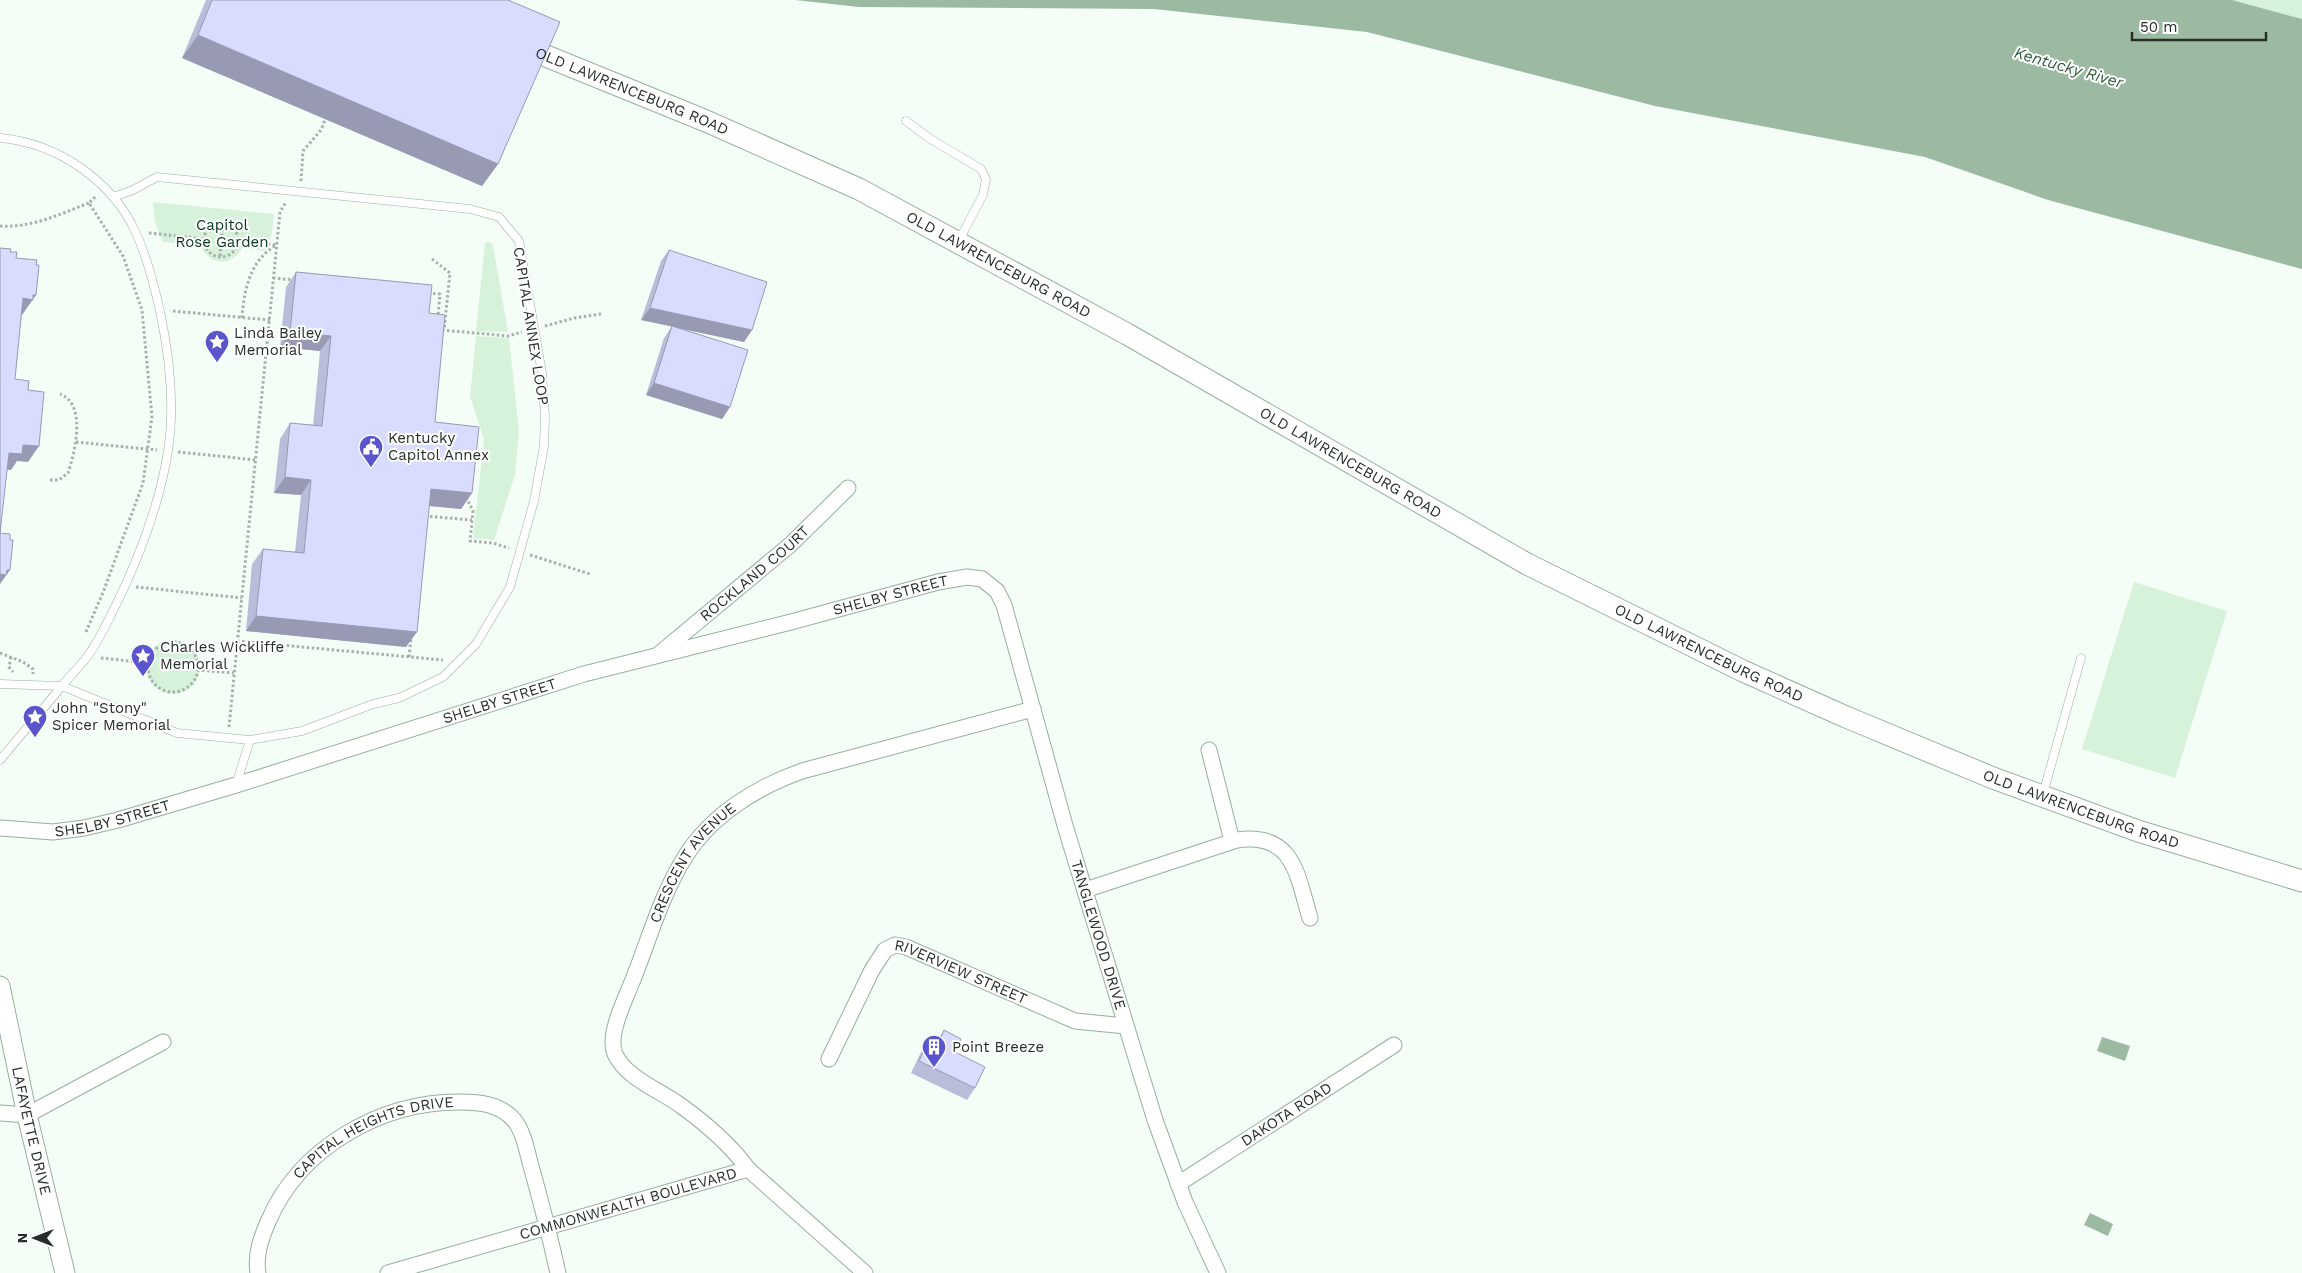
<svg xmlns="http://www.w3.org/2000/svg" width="2302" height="1273" viewBox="0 0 2302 1273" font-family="'Work Sans',sans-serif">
  <rect width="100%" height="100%" fill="#f5fef6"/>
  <path fill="#d6f2db" d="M2232,0H2302V19Z
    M153,202L274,214L272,233L265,251L242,248C231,268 209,265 200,245L163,242L155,222Z
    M488,241L493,245L508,332L476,331L485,244Z
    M476,336L509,338L519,432L515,475L494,540L473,538L484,439L470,396Z
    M2134,582L2227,611L2175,778L2082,749Z
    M146 667a27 27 0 1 1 54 0a27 27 0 1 1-54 0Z"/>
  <path fill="#9cbaa2" d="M795,0H2232L2302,19V269L2048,200L1925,157L1655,106L1367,32L1154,9L859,7Z
    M2102,1037L2130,1046L2125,1061L2097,1051Z
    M2090,1213L2113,1224L2108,1236L2084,1225Z"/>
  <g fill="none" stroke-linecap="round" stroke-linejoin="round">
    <defs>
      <path id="service" d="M906,121L929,138L981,169L986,179L983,195L959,240
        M0,138C57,143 112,180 136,233C148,259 155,288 161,316C170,360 175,406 168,451C159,507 138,561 113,611C105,627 97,644 87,657C79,667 70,676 62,686L0,684
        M0,760L62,686L177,733L250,740L302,731L373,704L399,698L443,677L476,644L510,587L534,501L544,446L545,417L542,373L519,241L499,217L470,209L157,177L133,190L113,197
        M236,785L250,740
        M2043,794L2081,658"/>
      <g id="minor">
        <path id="s1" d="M659,654L790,545L848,488"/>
        <path d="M1209,750L1232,841"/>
        <path id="s2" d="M0,828L53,832L84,828L118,820L236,785L584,674L791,622L938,582L967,577L982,579L997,591L1004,605L1066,829L1155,1120L1185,1202L1218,1273"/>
        <path d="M1085,890L1237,840C1294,832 1297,875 1310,918"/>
        <path id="s3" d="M829,1059L872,970L885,950L895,945L906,947L1075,1021L1126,1026"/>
        <path d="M0,1113L27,1115L163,1042"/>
        <path id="s4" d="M1178,1184L1394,1045"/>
        <path id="s5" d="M258,1273C255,1255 261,1238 268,1222C299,1148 380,1102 459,1102C480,1102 500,1104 514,1120C524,1132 527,1152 531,1166C541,1202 550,1237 558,1273"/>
        <path id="s6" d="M388,1273L748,1169"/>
        <path id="s7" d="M865,1273L748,1169C730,1144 705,1123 680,1105C659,1090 626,1078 615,1054C607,1035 625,1000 632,982C649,940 661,895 685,857C711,815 757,787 802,771L1033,709"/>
      </g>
      <g id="tertiary">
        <path id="s8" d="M0,986L27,1115L65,1273"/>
      </g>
      <g id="secondary">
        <path id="s9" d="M519,45L706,121L859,189L1127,334L1527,564L1743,671L1846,717L1993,778L2138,831L2302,881"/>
      </g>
    </defs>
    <use href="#service" stroke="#98af9c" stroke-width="9"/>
    <use href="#minor" stroke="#98af9c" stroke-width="17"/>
    <use href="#tertiary" stroke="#98af9c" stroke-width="21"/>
    <use href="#secondary" stroke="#98af9c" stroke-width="23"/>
    <path stroke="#a8b1a9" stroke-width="3" stroke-dasharray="2.5 2.5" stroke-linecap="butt" d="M301,181L303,151L321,130L327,115
      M204 240a17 17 0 1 1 34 0a17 17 0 1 1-34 0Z
      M0,226C32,228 60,214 89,203
      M149,233L204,239
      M238,241L277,245
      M220,256L223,223
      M432,259L450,273L444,330
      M273,278L295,280
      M428,293L440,294L438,316
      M173,311L270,320
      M242,318C244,289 250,261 276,245
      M545,326L574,318L601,314
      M442,330L508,336L522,332
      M76,442L157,450
      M178,452L256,460
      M50,480H59L68,473C75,452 87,404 60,394
      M466,497L473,511L470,541L493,543L509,548
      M425,516L472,520
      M530,555L590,574
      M136,587L242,598
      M86,632L104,590L143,483L152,417L142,310L123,256L89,203L95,197
      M237,641L443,660
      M148 667a25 25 0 1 1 50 0a25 25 0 1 1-50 0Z
      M0,653L23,662L33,669V674
      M11,657L9,667L13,672
      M409,657L411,637
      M101,658L148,663
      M197,670L234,673
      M229,727L280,212L286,202"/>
    <use href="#service" stroke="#fff" stroke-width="8"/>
    <use href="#minor" stroke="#fff" stroke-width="15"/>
    <use href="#tertiary" stroke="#fff" stroke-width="19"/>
    <use href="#secondary" stroke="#fff" stroke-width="21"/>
  </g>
  <path fill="#babdda" d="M206,0H508L498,164L482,186L182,58Z
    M669,250L752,330L744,342L672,327L730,407L722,419L646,395L664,338L672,326L641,320L661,261Z
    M296,272L429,313L435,422L472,493L461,509L429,506L406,647L246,631L252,564L263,549L295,552L301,495L274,493L280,439L290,423L313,426L320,351L280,347L286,287Z
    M944,1030L955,1052L975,1088L967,1100L911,1073L921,1052L929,1040L936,1043Z"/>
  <path fill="#979ab2" d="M198,35L498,164L482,186L182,58Z
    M33,295H36L22,315L12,314L23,298Z
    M650,308L752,330L744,342L641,320Z
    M290,332L331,336L320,351L280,347Z
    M654,383L730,407L722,419L646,395Z
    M23,445L39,446L28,462L17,461L11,470L0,469L9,453Z
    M285,477L311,480L301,495L274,493Z
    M431,489L472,493L461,509L420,505Z
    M7,570H10L0,584V574Z
    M256,616L417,632L406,647L246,631Z"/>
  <path fill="#d8dcfe" stroke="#979ab2" d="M212,0H508L560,22L498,164L198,35Z
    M0,248L11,249L10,252H17L16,258L37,260L36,265H39L36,295H33V300L23,298L15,379L29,381L28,390L44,392L39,446L23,445L22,454L9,453L0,533L10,534V540H13L10,570H7L6,575L0,574Z
    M669,250L767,282L752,330L650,308Z
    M296,272L432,285L429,313L445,315L435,422L479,427L472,493L431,489L417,632L256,616L263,549L304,553L311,480L285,477L290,423L322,426L331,336L290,332Z
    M672,326L748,350L730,407L654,383Z
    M944,1030L961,1039L955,1052L985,1067L975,1088L919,1061L929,1040L938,1044Z"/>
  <defs>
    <symbol id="sight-pin" viewBox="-11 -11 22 30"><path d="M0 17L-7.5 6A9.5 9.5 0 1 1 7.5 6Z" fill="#5b55cd" stroke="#fff"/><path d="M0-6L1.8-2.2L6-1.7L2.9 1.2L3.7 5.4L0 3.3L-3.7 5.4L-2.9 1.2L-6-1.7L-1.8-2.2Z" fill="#fff"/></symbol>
    <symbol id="civic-pin" viewBox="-11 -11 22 30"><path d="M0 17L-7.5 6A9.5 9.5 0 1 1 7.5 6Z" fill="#5b55cd" stroke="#fff"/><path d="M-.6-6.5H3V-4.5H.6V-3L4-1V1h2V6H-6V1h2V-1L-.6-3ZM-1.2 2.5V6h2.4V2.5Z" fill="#fff"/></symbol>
    <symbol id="building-pin" viewBox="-11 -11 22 30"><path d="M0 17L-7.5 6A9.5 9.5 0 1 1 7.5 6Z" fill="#5b55cd" stroke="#fff"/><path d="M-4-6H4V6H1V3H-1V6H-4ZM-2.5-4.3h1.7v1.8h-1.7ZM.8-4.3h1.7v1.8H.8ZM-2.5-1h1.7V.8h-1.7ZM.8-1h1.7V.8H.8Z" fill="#fff"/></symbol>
  </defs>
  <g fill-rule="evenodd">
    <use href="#sight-pin" x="203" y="328" width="28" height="38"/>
    <use href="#civic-pin" x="357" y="433" width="28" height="38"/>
    <use href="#sight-pin" x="129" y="642" width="28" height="38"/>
    <use href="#sight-pin" x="21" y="703" width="28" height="38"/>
    <use href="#building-pin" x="920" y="1033" width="28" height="38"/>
  </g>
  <g text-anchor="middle" stroke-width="4" stroke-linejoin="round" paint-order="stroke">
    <g font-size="15" fill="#252f27" stroke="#fff">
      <text dy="5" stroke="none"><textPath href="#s9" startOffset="122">OLD LAWRENCEBURG ROAD</textPath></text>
      <text dy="5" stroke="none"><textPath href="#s9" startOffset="528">OLD LAWRENCEBURG ROAD</textPath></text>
      <text transform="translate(531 326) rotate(81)" y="5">CAPITAL ANNEX LOOP</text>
      <text dy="5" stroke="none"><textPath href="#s9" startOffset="932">OLD LAWRENCEBURG ROAD</textPath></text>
      <text dy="5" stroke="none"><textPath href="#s1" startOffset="125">ROCKLAND COURT</textPath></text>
      <text dy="5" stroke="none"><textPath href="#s2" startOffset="924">SHELBY STREET</textPath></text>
      <text dy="5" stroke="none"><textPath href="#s9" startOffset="1338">OLD LAWRENCEBURG ROAD</textPath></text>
      <text dy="5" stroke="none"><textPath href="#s2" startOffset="519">SHELBY STREET</textPath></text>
      <text dy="5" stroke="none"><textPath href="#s9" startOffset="1742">OLD LAWRENCEBURG ROAD</textPath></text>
      <text dy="5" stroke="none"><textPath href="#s2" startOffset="114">SHELBY STREET</textPath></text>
      <text dy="5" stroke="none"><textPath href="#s7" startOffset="545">CRESCENT AVENUE</textPath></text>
      <text dy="5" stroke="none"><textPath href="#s2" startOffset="1396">TANGLEWOOD DRIVE</textPath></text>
      <text dy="5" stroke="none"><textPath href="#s3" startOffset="205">RIVERVIEW STREET</textPath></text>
      <text dy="5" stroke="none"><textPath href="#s4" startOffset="129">DAKOTA ROAD</textPath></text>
      <text dy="5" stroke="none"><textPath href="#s8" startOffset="148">LAFAYETTE DRIVE</textPath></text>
      <text dy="5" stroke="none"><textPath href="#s5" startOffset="196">CAPITAL HEIGHTS DRIVE</textPath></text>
      <text dy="5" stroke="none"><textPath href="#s6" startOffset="250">COMMONWEALTH BOULEVARD</textPath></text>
    </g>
    <g font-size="15" fill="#053919" stroke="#fff">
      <text x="222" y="230">Capitol<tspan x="222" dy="17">Rose Garden</tspan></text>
    </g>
    <g font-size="15" fill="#252f27" stroke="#fff" text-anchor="start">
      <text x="234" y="338">Linda Bailey<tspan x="234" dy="17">Memorial</tspan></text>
      <text x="388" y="443">Kentucky<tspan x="388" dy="17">Capitol Annex</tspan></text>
      <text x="160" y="652">Charles Wickliffe<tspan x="160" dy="17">Memorial</tspan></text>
      <text x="52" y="713">John "Stony"<tspan x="52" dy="17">Spicer Memorial</tspan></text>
      <text x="952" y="1052">Point Breeze</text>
    </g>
    <g font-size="16" font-style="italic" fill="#2e5d3a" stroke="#fff">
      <text transform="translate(2069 67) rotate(16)" y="6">Kentucky River</text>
    </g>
  </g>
  <g transform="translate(35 1238) rotate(270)" stroke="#ffffff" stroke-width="4" paint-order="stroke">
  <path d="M0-4L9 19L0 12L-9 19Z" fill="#252f27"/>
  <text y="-8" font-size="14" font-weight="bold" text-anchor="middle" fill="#252f27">N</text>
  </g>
  <path d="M2132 32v8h134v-8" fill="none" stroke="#252f27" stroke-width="2.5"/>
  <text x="2140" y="32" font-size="15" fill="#252f27" stroke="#ffffff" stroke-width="4" paint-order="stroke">50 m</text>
</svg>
